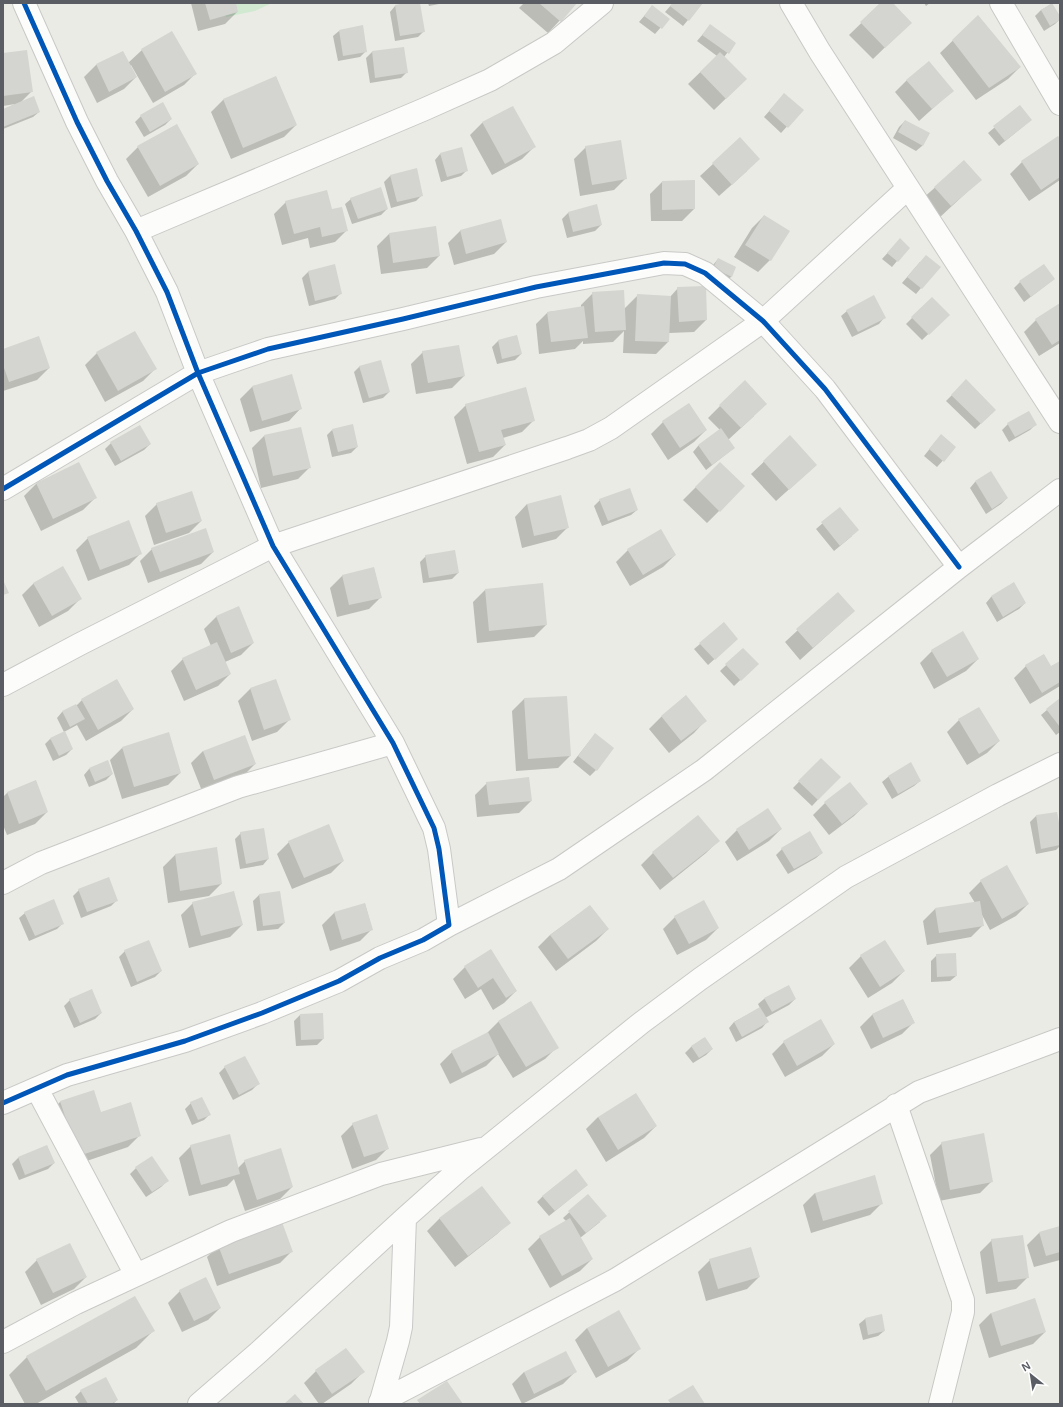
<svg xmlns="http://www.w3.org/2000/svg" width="1063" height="1407" viewBox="0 0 1063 1407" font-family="Helvetica,sans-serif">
  <rect width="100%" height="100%" fill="#ebebe5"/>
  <path fill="#d1e9d1" d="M219,3H272L255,11L226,17Z"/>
  <path fill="#0003" d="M191,3H235L237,12L225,24L198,31Z
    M411,3H419L424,31L418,37L395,41L390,12L395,6Z
    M428,3H444L429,6Z
    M524,3H576L548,33L519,8Z
    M673,3H702L683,26L665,12Z
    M882,3H892L910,23L873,59L849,35Z
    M924,3H930L926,6Z
    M1052,4L1060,19L1055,24L1044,31L1035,16L1041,10Z
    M652,7L668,19L655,34L639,22Z
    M978,16L1020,67L1008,79L976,100L940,53Z
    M710,26L735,43L724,57L746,79L714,110L688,84L717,56L697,41Z
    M339,31L366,51L360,57L338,61L333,36Z
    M403,48L407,72L401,78L370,83L366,58L372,52Z
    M142,50L196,73L184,85L153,103L131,65L130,66L136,77L124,89L97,103L84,77L96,65L123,52L128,63Z
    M3,54L32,91L21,102L39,112L33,117L3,129V110L15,104L3,106Z
    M276,77L296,125L284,137L231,159L211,112L223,100Z
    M907,80L952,91L919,121L895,92Z
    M779,100L802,110L781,133L764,117Z
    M162,103L171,119L165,125L144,137L135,122L141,116Z
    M1020,106L1025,125L999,146L988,133Z
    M512,107L534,147L522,159L492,175L470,135L482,123Z
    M905,121L929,134L922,146L916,151L893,138L899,127Z
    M740,139L747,171L719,196L700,176Z
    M1060,140V180L1029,201L1010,174L1022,162Z
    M138,147L198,164L186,176L148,197L126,159Z
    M586,147L626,178L614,190L580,196L574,159Z
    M440,154L467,170L461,176L441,182L435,160Z
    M964,162L980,180L939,218L922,199Z
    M416,169L422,195L416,201L391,208L384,182L390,176Z
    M694,181V209L682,221H651L650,194L662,182Z
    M351,199L387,209L381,215L352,224L345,204Z
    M286,202L331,211L347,230L335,242L310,248L308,238L282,245L274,214Z
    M596,206L601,225L595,231L567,238L562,219L568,213Z
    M764,216L788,231L770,260L758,272L734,257L752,228Z
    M500,220L506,242L494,254L454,265L448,243L460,231Z
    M389,234L439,256L427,268L381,274L377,246Z
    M894,246L897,261L892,267L882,259Z
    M718,259L735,267L731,277L725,282L708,274L713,265Z
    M920,262L921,288L916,294L902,283Z
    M334,265L341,293L335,299L309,306L302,278L308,272Z
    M1054,279L1024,302L1014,288L1020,282Z
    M678,288L706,320L694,332L669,333L668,342L656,354L623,353L624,331L613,342L583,344V341L575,349L539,354L536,324L548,312L581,308V305L593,293L624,309L638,295L670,297Z
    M932,298L948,315L922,340L906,324Z
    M1060,304V343L1039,356L1024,332L1036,320Z
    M847,311L884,318L879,324L852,337L841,316Z
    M517,337L521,354L515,360L497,364L492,347L498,341Z
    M3,350L49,368L37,380L3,391Z
    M423,352L464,376L452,388L416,394L411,364Z
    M97,353L155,369L143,381L105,402L85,365Z
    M360,366L389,392L383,398L363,403L354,372Z
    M291,375L301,408L289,421L250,432L240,399L252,387Z
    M966,381L995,410L975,429L946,401Z
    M689,404L706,430L694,442L668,460L651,434L663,422Z
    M466,405L534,420L522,432L503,438L505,445L493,457L467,464L454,417Z
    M720,406L754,416L728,440L734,448L706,470L693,452L698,446L720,430L708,418Z
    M1008,424H1036L1030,430L1009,442L1002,430Z
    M332,430L357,447L351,453L332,457L327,435Z
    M264,436L310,467L298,479L261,488L252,448Z
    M790,437L816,465L776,501L751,474Z
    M936,441L955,447L937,467L924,456Z
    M111,443L150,444L144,450L115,466L105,449Z
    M720,463L744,486L707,523L683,500Z
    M78,464L95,498L83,510L41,531L24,496L36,484Z
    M990,472L1007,498L1001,504L986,514L970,488L975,482Z
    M600,500L637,510L631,515L602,526L594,506Z
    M157,504L201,521L189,533L154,545L145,516Z
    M527,504L568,527L556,539L522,548L515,517Z
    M839,509L852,536L834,551L816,529Z
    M88,538L141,553L129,565L88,581L76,550Z
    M152,549L213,552L201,564L148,583L140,561Z
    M628,550L675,555L663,567L630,586L616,562Z
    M426,556L458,573L452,579L423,583L420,562Z
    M374,569L381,597L369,609L337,617L330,588L342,576Z
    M34,583L80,599L68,611L39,627L22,595Z
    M1013,584L1025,603L1019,609L997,622L986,603L991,597Z
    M485,590L546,625L534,637L477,643L473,602Z
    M838,593L854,611L800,660L785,642Z
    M239,608L253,643L241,655L225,662L230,674L218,686L184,701L171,671L183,659L211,646L204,629L216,617Z
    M963,633L978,659L966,671L934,689L920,663L932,651Z
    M700,644H731L708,665L694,649Z
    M743,649L757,664L734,686L720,671Z
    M1060,662V686L1030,704L1014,678L1026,666L1051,668Z
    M275,680L289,720L277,732L252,741L238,701L250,689Z
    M566,697L570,756L558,768L516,771L512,711L524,699Z
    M686,697L705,721L694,733L669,753L649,729L661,717Z
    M1060,699V732L1056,735L1041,715Z
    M82,700L133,709L121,721L86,741L77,725L64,732L57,718L62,712L76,706Z
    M959,720L999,741L987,753L967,765L947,732Z
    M595,734L596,770L590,776L573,762Z
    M50,739L72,749L66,755L53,761L45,744Z
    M122,748L180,773L168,785L122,799L110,760Z
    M203,751L255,764L243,776L202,791L191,763Z
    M821,759L839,777L812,806L793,788Z
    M107,762L112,774L106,780L89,787L84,775L89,769Z
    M910,764L920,781L914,786L892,799L882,782L888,777Z
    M35,781L47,812L35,824L7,835L3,825V797L7,793Z
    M487,783L531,801L519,813L477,817L475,795Z
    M825,803L866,804L854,816L829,835L813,815Z
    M698,816L718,841L706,853L660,890L641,865L653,853Z
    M1036,816L1060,835V846L1056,850L1036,854L1030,822Z
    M781,829L769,841L737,861L725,842L737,830Z
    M241,833L268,859L263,865L240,869L235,839Z
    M289,842L343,861L331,873L292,889L277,854Z
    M216,848L221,884L209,896L168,903L163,867L175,855Z
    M782,849L822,853L816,858L788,874L776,855Z
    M981,881L1028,904L1016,916L990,930L982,915L983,925L971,937L927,945L923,921L935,909L975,903L969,893Z
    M79,890L117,900L111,906L81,918L73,896Z
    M279,892L284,923L278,929L257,931L253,901L259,895Z
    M193,903L242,925L230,937L189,948L181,915Z
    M365,904L372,929L360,941L330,951L322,925L334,913Z
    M590,906L608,929L596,941L556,971L538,947L550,935Z
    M25,913L63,923L57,929L29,941L19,918Z
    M675,917L718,928L706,940L677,955L663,929Z
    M125,951L161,971L155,977L131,987L119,957Z
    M490,951L516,991L504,1003L493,1010L481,989L465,999L453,979L465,967Z
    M937,955L956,976L950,981L931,982V961Z
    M861,956L904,971L892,983L868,998L849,968Z
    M788,986L795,999L789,1005L765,1018L767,1022L762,1028L736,1042L729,1028L734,1022L760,1008L758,1004L764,999Z
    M70,1000L101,1013L95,1019L74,1028L64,1006Z
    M903,1000L914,1022L902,1034L871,1049L860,1027L872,1015Z
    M530,1002L557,1047L545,1059L513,1078L498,1054L486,1066L450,1084L440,1064L452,1052L486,1034L498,1022Z
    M300,1015L323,1039L317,1045L296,1046L294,1021Z
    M704,1038L712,1049L706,1055L693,1063L685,1053L691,1047Z
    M784,1042L834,1044L822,1056L785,1077L772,1054Z
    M225,1067L258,1084L252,1090L233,1100L219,1073Z
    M60,1102L100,1113L140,1135L128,1147L66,1168L48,1114Z
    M191,1103L210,1114L204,1120L192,1125L185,1109Z
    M598,1117L656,1126L644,1138L606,1162L586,1129Z
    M353,1124L388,1148L376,1160L352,1169L341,1136Z
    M942,1143L992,1181L980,1193L939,1201L930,1155Z
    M47,1146L54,1163L48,1169L19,1180L12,1164L18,1158Z
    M191,1146L238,1168L245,1161L292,1187L280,1199L245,1211L234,1179L227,1186L189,1196L179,1158Z
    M136,1168L167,1181L161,1187L146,1197L130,1174Z
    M587,1185L549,1216L537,1202L543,1196Z
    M482,1187L509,1222L497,1234L455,1267L427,1231L439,1219Z
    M815,1193L882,1203L870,1215L811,1233L803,1205Z
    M588,1195L600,1222L580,1238L592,1259L580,1271L550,1288L528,1249L540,1237L566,1221L563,1218Z
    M1060,1227V1260L1034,1267L1027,1245L1039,1233Z
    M992,1240L1028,1277L1016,1289L986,1294L980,1252Z
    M219,1245L292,1251L280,1263L217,1286L207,1257Z
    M37,1260L86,1277L74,1289L41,1305L25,1272Z
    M710,1260L759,1277L747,1289L706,1301L698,1272Z
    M180,1291L220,1308L208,1320L182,1332L168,1303Z
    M991,1313L1045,1332L1033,1344L989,1358L979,1325Z
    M881,1315L884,1331L878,1336L863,1340L859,1324L865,1319Z
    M587,1328L639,1349L627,1361L596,1378L575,1340Z
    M154,1330L136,1348L36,1404H25L9,1375L27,1357Z
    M316,1371L363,1372L351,1384L322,1404H319L304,1383Z
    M524,1372H575L563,1384L522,1404L512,1384Z
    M81,1391L117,1400L113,1404H79L75,1397Z"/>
  <path fill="#d4d4d0" d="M205,3H236L238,12L210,20Z
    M405,3H420L425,32L400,36L395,5Z
    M539,3H577L561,22Z
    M673,3H703L689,21L670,6Z
    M880,3H893L912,23L885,48L860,22Z
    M1052,3L1060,16V20L1050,26L1041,10Z
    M652,5L670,19L662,29L644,16Z
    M978,15L1021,67L989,88L952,40Z
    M710,24L736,43L729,54L702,35Z
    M363,25L367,52L343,56L339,30Z
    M172,31L197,74L165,92L141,49Z
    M404,47L408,73L375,78L372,51Z
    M27,50L33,92L3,96V53Z
    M123,51L137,77L109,92L96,64Z
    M720,52L747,79L726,99L700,72Z
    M929,61L954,91L932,109L906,80Z
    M276,76L297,125L243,148L223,99Z
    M784,93L804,110L788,128L769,111Z
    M34,96L40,112L3,127V109Z
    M163,102L172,119L150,132L140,115Z
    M1020,105L1032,120L1005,141L993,126Z
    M513,106L536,147L505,164L482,122Z
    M905,120L930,133L923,146L898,132Z
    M177,124L199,164L160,186L137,146Z
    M1058,136L1060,138V177L1041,190L1021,161Z
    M740,137L760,159L732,185L712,163Z
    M621,140L627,179L592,185L585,146Z
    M462,147L468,171L447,177L440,153Z
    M964,160L982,180L951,206L934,187Z
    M417,168L423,196L397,202L390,175Z
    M695,180V209L662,210V181Z
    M381,187L388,209L358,219L350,198Z
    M327,190L332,209L342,207L348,231L322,237L320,227L294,234L285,201Z
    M597,204L602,225L573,232L568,212Z
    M764,215L790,231L771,261L745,245Z
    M501,219L507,242L466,254L460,230Z
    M436,226L440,256L393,263L389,233Z
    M900,238L910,248L898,262L887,253Z
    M926,255L941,267L922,289L907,277Z
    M718,258L736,267L732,277L713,268Z
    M335,264L342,294L315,301L308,271Z
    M1044,264L1055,279L1031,297L1019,281Z
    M706,286L707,320L679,322L677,287Z
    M624,290L626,330L595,332L592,292Z
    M637,294L671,296L669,342L635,341Z
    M874,295L886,318L858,332L846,310Z
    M932,297L950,315L929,335L911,317Z
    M1060,303V340L1052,345L1035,319Z
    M584,306L588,338L551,342L547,312Z
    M135,331L157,369L118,391L96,352Z
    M517,335L522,354L502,359L498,340Z
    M39,336L50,368L9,382L3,365V349Z
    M459,345L465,376L428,383L422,351Z
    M381,360L390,392L369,398L359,366Z
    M292,374L302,409L262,421L252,386Z
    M966,379L996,410L981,424L951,395Z
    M745,380L767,404L741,428L719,405Z
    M526,387L535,421L501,430L506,445L479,452L465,404Z
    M689,403L707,430L680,448L662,421Z
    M1029,411L1037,425L1015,437L1007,423Z
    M353,424L358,447L338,452L332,429Z
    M140,425L151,444L121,461L110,442Z
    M301,427L311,468L273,476L264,435Z
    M721,428L735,448L712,465L698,445Z
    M941,434L956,447L944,462L929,449Z
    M790,435L817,465L789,490L763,461Z
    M79,462L97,498L53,519L36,483Z
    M720,462L745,486L720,512L695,487Z
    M991,471L1008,498L992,509L975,481Z
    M630,488L638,510L608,521L599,499Z
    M192,491L202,521L166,533L156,503Z
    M561,495L569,528L534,536L527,504Z
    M840,507L859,530L840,546L821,522Z
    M129,520L142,554L100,570L87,537Z
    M206,528L214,552L160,572L151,548Z
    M661,529L676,555L643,575L627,549Z
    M455,550L459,573L429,578L425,555Z
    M63,566L82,599L52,616L33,583Z
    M374,567L382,598L349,605L342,575Z
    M3,580L9,593L3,595Z
    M1014,582L1026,603L1003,617L991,596Z
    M543,583L547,625L489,631L485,589Z
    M838,592L855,611L813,648L796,629Z
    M239,606L254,643L231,653L216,616Z
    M724,622L738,639L715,660L699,643Z
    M963,631L979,659L947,677L931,650Z
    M217,642L231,674L196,690L182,658Z
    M743,648L759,664L741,681L725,664Z
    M1044,654L1051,666L1060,661V682L1042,693L1025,665Z
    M117,679L134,709L98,730L81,699Z
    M276,679L291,720L264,730L250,688Z
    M686,695L707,721L681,741L661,716Z
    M567,696L571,756L528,759L524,698Z
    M1060,698V727L1046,709Z
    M76,704L85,719L70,727L62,711Z
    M979,707L1000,741L979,754L958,719Z
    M65,731L73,749L59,756L50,738Z
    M169,732L181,773L134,787L122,747Z
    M595,733L614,748L597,771L578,756Z
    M245,735L256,764L214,780L203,751Z
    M821,758L841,777L818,800L798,781Z
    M108,760L113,774L95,782L89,768Z
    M911,762L921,781L898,794L888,776Z
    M529,777L532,801L489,805L486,782Z
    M36,780L48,812L19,824L7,792Z
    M850,782L868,804L842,824L824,802Z
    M768,808L782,829L749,850L736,829Z
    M1057,812L1060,828V845L1041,849L1036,815Z
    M698,815L720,841L673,878L652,852Z
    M329,824L344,861L304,878L288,841Z
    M264,828L269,859L246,864L240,832Z
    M810,831L823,853L794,869L781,848Z
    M217,847L222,884L180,891L175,854Z
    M1007,865L1029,904L1002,919L980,880Z
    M109,877L118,901L87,912L78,889Z
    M234,891L243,925L201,936L192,902Z
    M280,891L285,923L263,926L259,894Z
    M54,899L64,924L35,936L24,912Z
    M704,900L719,928L689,944L674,916Z
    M980,901L984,926L939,933L935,908Z
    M365,903L373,930L342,940L334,912Z
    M590,905L609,929L568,959L550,935Z
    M149,940L162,971L137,982L124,950Z
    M885,940L905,971L880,987L860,955Z
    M491,949L517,991L506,998L493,978L478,988L464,966Z
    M956,953L957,976L937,977L936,954Z
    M789,985L796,999L772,1012L764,998Z
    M92,989L102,1013L80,1023L69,999Z
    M903,999L915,1023L883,1038L872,1014Z
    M531,1001L559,1048L526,1067L498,1021Z
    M760,1007L769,1022L742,1037L734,1022Z
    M323,1013L324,1039L301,1040L300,1014Z
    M821,1019L835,1044L797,1066L783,1041Z
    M488,1032L499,1054L462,1073L451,1051Z
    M705,1037L713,1049L699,1058L691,1046Z
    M245,1056L260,1084L239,1095L224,1066Z
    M94,1090L101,1112L131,1102L141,1136L78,1156L60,1101Z
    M636,1093L657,1126L618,1150L598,1117Z
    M202,1097L211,1115L198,1120L190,1102Z
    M377,1114L389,1149L364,1157L352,1123Z
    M984,1133L993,1182L950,1190L941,1142Z
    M230,1134L240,1174L201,1185L190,1145Z
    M47,1145L55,1163L25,1175L18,1157Z
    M281,1148L293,1187L257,1200L244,1160Z
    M152,1156L169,1181L152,1192L135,1167Z
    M576,1169L588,1185L555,1211L542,1196Z
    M875,1175L883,1204L823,1221L815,1193Z
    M482,1186L511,1223L468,1256L439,1218Z
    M588,1194L607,1216L586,1233L568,1211Z
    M570,1218L593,1259L562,1276L539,1236Z
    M282,1222L293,1252L229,1274L218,1245Z
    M1060,1226V1252L1046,1256L1039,1232Z
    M1023,1235L1029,1278L998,1282L991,1239Z
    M70,1243L87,1277L53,1293L36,1259Z
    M751,1247L760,1277L718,1289L709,1259Z
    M206,1277L221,1308L194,1321L179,1290Z
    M135,1296L155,1331L46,1391L26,1356Z
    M1035,1298L1046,1332L1001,1346L991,1313Z
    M619,1310L641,1349L608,1367L587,1328Z
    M882,1314L885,1331L868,1335L865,1318Z
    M346,1348L365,1372L332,1394L315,1370Z
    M566,1351L577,1372L534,1394L524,1372Z
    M106,1377L118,1400L111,1404H88L80,1390Z
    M447,1381L463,1404H420L417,1400Z
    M693,1385L705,1404H671L668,1400Z
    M295,1394L304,1404H284Z"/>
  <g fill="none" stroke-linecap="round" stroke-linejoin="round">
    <defs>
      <path id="street" d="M791,3L820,52L1060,422
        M1001,3L1060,104
        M136,231L425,109L490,80L554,43L602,3
        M3,489L198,373L268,349L403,319L536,287L664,263L685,264L705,273L763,321L825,389L959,567
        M3,685L80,644L273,546L567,448L589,440L611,428L763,321L908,188
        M3,883L41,863L238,787L393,743
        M449,925L559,869L704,770L959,567L1060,490
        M37,1089L136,1275
        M3,1103L67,1075L185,1041L262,1013L339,981L380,958L423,940L449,925L439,849L434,828L393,743L273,546L198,373L167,292L136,231L107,181L77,122L24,3
        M896,1105L963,1300V1312L940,1404
        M3,1342L76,1303L231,1231L381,1174L481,1149
        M380,1402L615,1280L919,1092L1060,1039
        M199,1404L259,1352L405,1218L459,1170L641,1023L700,979L846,877L998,795L1060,764
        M380,1404L398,1341L401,1327L405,1218"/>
    </defs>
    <use href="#street" stroke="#c8c9c7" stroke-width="24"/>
    <use href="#street" stroke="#fcfcfb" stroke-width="22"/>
    <defs>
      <path id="cycleway" d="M3,489L198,373L268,349L403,319L536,287L664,263L685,264L705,273L763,321L825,389L959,567
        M3,1103L67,1075L185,1041L262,1013L339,981L380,958L423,940L449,925L439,849L434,828L393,743L273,546L198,373L167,292L136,231L107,181L77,122L24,3"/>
    </defs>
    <use href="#cycleway" stroke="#fff" stroke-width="8"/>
    <use href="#cycleway" stroke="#0057b8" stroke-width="5"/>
  </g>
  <rect width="1063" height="1407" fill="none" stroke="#5a5e64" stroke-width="8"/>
  <g transform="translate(1031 1375) rotate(330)" stroke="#ffffff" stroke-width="3" paint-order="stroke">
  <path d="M0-3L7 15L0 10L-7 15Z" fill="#5a5e64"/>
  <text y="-6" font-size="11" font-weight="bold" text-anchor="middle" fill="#5a5e64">N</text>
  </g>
</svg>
